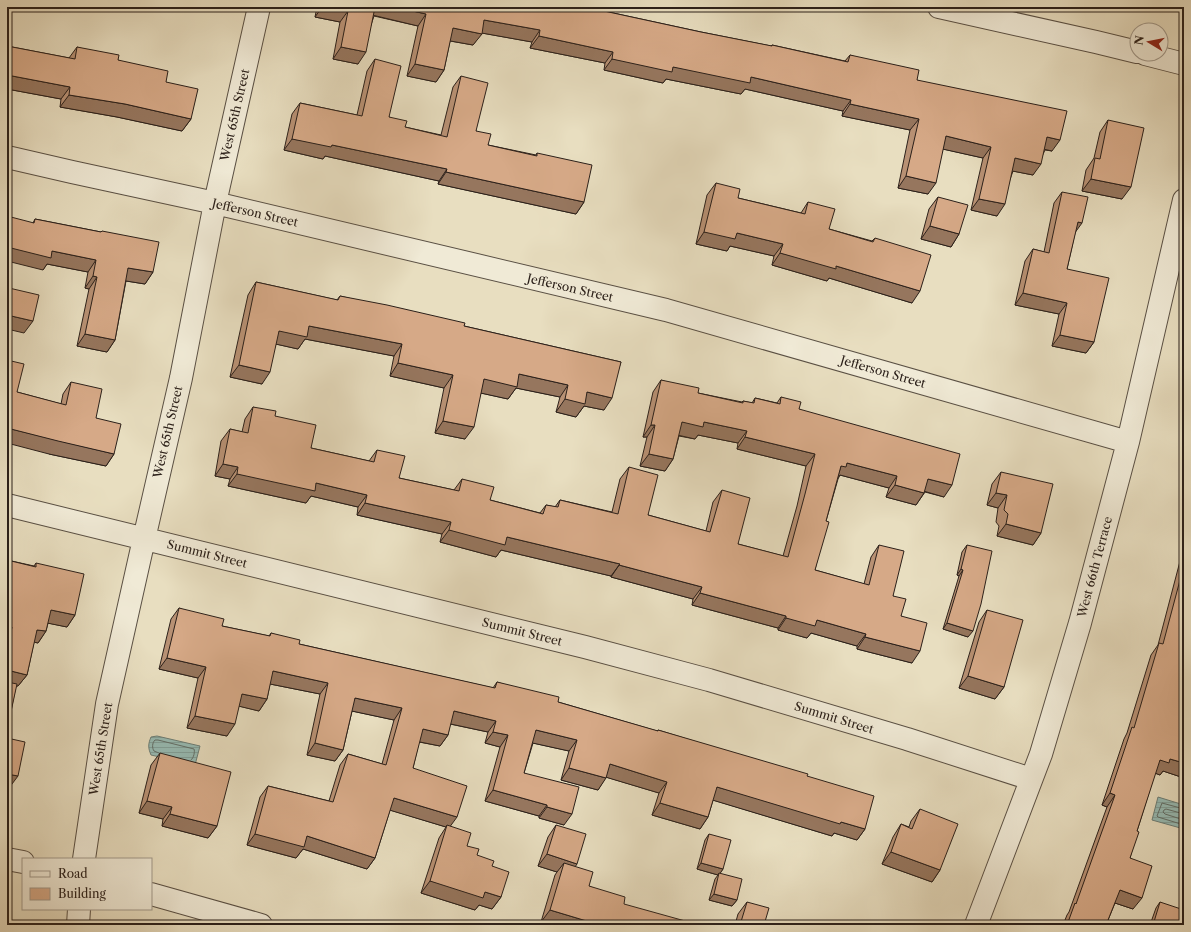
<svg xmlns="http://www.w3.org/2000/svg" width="1191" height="932" viewBox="0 0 1191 932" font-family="'Libre Caslon Text',serif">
  <defs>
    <pattern id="water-rules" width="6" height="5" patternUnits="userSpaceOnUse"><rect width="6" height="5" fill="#97bcb5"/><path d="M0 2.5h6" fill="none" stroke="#82a19b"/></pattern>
  </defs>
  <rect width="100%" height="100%" fill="#e8dec0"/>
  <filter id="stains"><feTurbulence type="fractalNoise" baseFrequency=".005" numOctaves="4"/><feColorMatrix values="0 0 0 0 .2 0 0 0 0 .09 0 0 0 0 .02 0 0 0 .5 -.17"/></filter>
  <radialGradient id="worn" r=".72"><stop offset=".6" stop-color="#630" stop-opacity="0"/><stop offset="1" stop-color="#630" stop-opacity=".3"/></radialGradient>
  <path fill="url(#water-rules)" stroke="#6c7e77" d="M157,736L200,746L195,765L151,755C148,748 148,744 151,737Z
    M1158,797L1184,805V829L1152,820Z"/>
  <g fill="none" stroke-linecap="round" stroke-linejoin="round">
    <path stroke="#616e68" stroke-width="1" d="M159,753L154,751C152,748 152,743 155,740H158L194,749C195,751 194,758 191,760
      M1184,809L1162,803L1157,816L1158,817L1184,825
      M1184,814L1166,809L1164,810L1163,812L1165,814L1184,820"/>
    <defs>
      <path id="minor" d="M939,7L1096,42L1137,52
        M1145,54L1184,64
        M7,157L72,172L215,203L666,310L1128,442
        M7,505L585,647L709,680L907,739L1031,779
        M7,859L23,862
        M84,859L107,704L144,539L181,378L215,203L259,7
        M151,894L261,925
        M78,925L79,909
        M976,925L1041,754L1080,623L1128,442L1184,200"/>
    </defs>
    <use href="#minor" stroke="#5a5044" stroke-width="24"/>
    <use href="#minor" stroke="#f0ead6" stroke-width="22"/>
  </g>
  <path fill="#b89174" stroke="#2b201a" d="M317,7H605L604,11L701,32L771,46L772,45L845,61L850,55L917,80L1052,151L1045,150L1033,175L1013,171L997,216L971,210L983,158L943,149L928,194L898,188L910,130L842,116L843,111L745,89L741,94L666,79L663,83L604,70L605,63L530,48L532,42L482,33L473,45L450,41L444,70L436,82L407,76L418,26L374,16L358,64L333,59L340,22L315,17Z
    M7,46L69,58L77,47L118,60L166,82L191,119L182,131L117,117L60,107L61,99L7,89Z
    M375,59L389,117L405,127L441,135L453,87L461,76L476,131L488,145L536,155L537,153L584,202L576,214L438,184L439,181L325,156L323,159L284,150L292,114L300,103L357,115L367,71Z
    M1108,120L1122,199L1082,191L1086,170L1094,158L1100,132Z
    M716,183L738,198L801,213L808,202L829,229L872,241L875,238L912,303L829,278L827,281L772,265L774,256L730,246L727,251L696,244L707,195Z
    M1062,192L1075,233L1067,269L1094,342L1086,353L1052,346L1059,314L1015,305L1025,261L1033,249L1044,252L1054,203Z
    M938,197L959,234L951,247L921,239L929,209Z
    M35,219L101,232L102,231L153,272L145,284L126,281L115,340L107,352L77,346L89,289L85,288L88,272L47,264L43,270L33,223Z
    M256,282L337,300L340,296L464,326L621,362L604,410L584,406L576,417L556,412L560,397L516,388L508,399L481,393L465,439L435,433L444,388L390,376L394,356L305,339L298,349L276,344L262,384L230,377L248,295Z
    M661,380L698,393L742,402L743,401L752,403L755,398L777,403L781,397L799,409L944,497L925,492L916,505L886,497L889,488L840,475L838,479L826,521L815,570L864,584L871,557L879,545L893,596L901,616L912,663L857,649V646L811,633L807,638L778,630V628L692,605L693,599L611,577V576L501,550L496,557L440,542L442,534L357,515L358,507L311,496L306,503L228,486L230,479L215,476L221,441L230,429L242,432L245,419L253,407L275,416L311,448L369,461L377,450L399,478L454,490L462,479L490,500L540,513L546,505L555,507L560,500L612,512L620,479L629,467L648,515L706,531L713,502L722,490L738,544L783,556L797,506L806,466L737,449L738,443L698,435L695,439L679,436L673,459L665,471L640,466L647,437H643L653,392Z
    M71,382L96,418L114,454L106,466L49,454L17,392L61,404L63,394Z
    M1001,472L1041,533L1033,545L997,536L999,526L996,522L998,508L987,505L992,484Z
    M967,545L968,637L943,629L959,576L957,575L962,552Z
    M1184,546V778L1163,771L1160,775L1155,773L1137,831L1130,858L1133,909L1115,903L1106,925H1063L1067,915L1069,912L1107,807L1102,805L1124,739L1127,733L1151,655L1158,645Z
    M7,560L34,566L36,563L75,615L67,627L48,623L46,631L38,643L34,642L27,675L18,686H16L7,730Z
    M179,608L222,626L269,636L271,633L299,644L493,688L497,682L558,702L657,731L658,730L807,776L865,829L857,840L834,833L832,836L713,800L708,817L700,829L652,815L659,793L606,777L598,790L561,780L569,751L533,743L524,773L564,825L539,818V816L485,801L500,747L485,743L488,732L450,724L448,735L440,746L419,742L413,768L450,826L467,846L477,855L492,866L501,897L492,909L479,905L475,910L421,893L439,838L446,827L390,810L375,858L367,869L303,849L296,858L247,845L260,797L268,786L329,801L340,765L348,754L382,764L394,720L352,711L343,750L335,761L307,755L320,694L270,684L267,699L259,711L239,706L227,736L187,728L198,678L159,669L171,619Z
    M987,610L1004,687L995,699L959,688L979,622Z
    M160,753L217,826L208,838L162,826L163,819L139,813L151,765Z
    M920,809L940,870L932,882L882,864L893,837L901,824L909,827L911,821Z
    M556,825L575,867L589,886L624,904L541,922L555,875L557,872L538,866L548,837Z
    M709,834L723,869L720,873L737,900L732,906L709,900L715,879L718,875L697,869L705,840Z
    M747,902L764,925H735L738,914Z
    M1160,902L1184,925H1150L1156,908Z"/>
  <path fill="#96765e" stroke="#2b201a" d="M322,7H330L348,11L340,22L315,17Z
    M373,7H395L426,14L418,26L368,14Z
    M484,20L540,30L532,42L476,32Z
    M453,28L482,34L473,45L445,40Z
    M539,36L613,52L605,63L530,48Z
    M341,47L366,52L358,64L333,59Z
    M612,59L751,77L851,100L843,111L745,89L741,94L666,79L663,83L604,70Z
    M415,64L444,70L436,82L407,76Z
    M7,75L70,87L61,99L7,89Z
    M69,95L125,104L191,119L182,131L117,117L60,107Z
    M850,104L919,119L910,130L842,116Z
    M946,136L991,147L983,158L938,148Z
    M1047,137L1060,140L1052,151L1039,148Z
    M292,139L332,145L447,169L439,181L325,156L323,159L284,150Z
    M1015,158L1041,164L1033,175L1007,170Z
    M446,172L584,202L576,214L438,184Z
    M906,176L936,183L928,194L898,188Z
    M1091,179L1131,187L1122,199L1082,191Z
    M979,199L1005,204L997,216L971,210Z
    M1078,222L1082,223L1074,234Z
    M930,226L959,234L951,247L921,239Z
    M704,232L737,233L783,244L774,256L730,246L727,251L696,244Z
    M7,247L52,251L96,260L88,272L47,264L43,270L7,261Z
    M780,253L836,266L920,291L912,303L829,278L827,281L772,265Z
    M128,268L153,272L145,284L120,280Z
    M93,276L97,277L89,289L85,288Z
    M1023,293L1067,303L1059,314L1015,305Z
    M7,315L33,321L24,333L7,329Z
    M309,326L402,344L394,356L305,339L298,349L271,343L279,331Z
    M85,334L115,340L107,352L77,346Z
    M1060,335L1094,342L1086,353L1052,346Z
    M398,363L453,375L444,388L390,376Z
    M239,365L270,372L262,384L230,377Z
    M519,374L568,385L560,397L516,388L508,399L476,392L484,379Z
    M587,392L612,398L604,410L584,406L576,417L556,412L565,399Z
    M443,421L474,427L465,439L435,433Z
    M682,422H704L747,431L738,443L698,435L695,439L673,434Z
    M651,425H655L647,437H643Z
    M7,428L114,454L106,466L49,454L7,443Z
    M745,437L815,454L806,466L737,449Z
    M649,454L673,459L665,471L640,466Z
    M847,463L897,476L889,488L840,475L837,479L841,466Z
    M223,464L238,467L230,479L215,476Z
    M237,474L316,483L367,495L358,507L311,496L306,503L228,486Z
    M928,479L952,485L944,497L920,490Z
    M895,485L924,493L916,505L886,497Z
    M996,493L1007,495L998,508L987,505Z
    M365,503L451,522L442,534L357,515Z
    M1006,524L1041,533L1033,545L997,536Z
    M449,530L507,537L620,564L611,576L501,550L496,557L440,542Z
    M619,565L702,587L693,599L611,577Z
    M961,569L963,570L959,576L957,575Z
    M700,593L786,616L778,628L692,605Z
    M51,610L75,615L67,627L42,622Z
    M786,618L817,620L866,634L857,646L811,633L807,638L778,630Z
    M947,623L973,631L968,637L943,629Z
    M7,625L12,627L7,634Z
    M37,630L46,631L38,643L29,641Z
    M865,637L920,651L912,663L857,649Z
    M167,658L206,667L198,678L159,669Z
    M7,670L27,675L18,686L7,684Z
    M273,671L328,683L320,694L265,683Z
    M968,676L1004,687L995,699L959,688Z
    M242,694L267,699L259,711L234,705Z
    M355,698L402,708L394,720L347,710Z
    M454,711L496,721L488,732L446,723Z
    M195,716L235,724L227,736L187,728Z
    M423,729L448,735L440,746L415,741Z
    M536,730L577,740L569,751L528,742Z
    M493,732L508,735L500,747L485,743Z
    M315,743L343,750L335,761L307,755Z
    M1170,759L1184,763V778L1163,771L1160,775L1152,772L1160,760Z
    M610,764L667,782L659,793L602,776Z
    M569,768L606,778L598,790L561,780Z
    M7,774L18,776L9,788H7Z
    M717,787L841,822L865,829L857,840L834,833L832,836L709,799Z
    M493,790L547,805L539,816L485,801Z
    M1110,793L1115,795L1107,807L1102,805Z
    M394,798L457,817L449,828L447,825L446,827L386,809Z
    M147,801L172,807L163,819L139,813Z
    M660,803L708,817L700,829L652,815Z
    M547,807L572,814L564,825L539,818Z
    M170,814L217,826L208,838L162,826Z
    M255,834L307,836L375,858L367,869L303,849L296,858L247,845Z
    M891,852L940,870L932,882L882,864Z
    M547,854L577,864L569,876L564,863L557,872L538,866Z
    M701,863L723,869L719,875V873L718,875L697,869Z
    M430,881L485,892L501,897L492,909L479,905L475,910L421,893Z
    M1120,890L1142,898L1133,909L1112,902Z
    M714,894L737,900L732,906L709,900Z
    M550,910L600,925H552L541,922Z"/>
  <path fill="#d6a987" stroke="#2b201a" d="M330,7H375L366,52L341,47L348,11Z
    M395,7H605L604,11L701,32L772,46V45L848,62L850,55L919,70L917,80L1067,111L1060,140L1047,137L1041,164L1015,158L1005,204L979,199L991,147L946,136L936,183L906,176L919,119L850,104L851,100L751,77L750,83L673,67L672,72L612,59L613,52L539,36L540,30L484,20L482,34L453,28L444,70L415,64L426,14Z
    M7,46L75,59L77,47L119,55L118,60L168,71L166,82L198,89L191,119L125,104L69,95L70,87L7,75Z
    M375,59L401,66L389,117L407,121L405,127L447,137L461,76L488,83L476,131L491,134L488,145L537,156V153L592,165L584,202L446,172L447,169L332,145L331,147L292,139L300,103L362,116Z
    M1108,120L1144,128L1131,187L1091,179L1095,158L1100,159Z
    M716,183L740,189L738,198L805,214L808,202L835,209L829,229L873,242L875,238L931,255L920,291L836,266V269L780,253L783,244L737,233L735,239L704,232Z
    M1062,192L1088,197L1082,223L1078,222L1067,269L1109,278L1094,342L1060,335L1067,303L1023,293L1033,249L1049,253Z
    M938,197L968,205L959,234L930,226Z
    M7,216L34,223L35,219L101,232L102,231L159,242L153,272L128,268L115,340L85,334L97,277L93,276L96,260L52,251L51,258L7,247Z
    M256,282L338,300L340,296L387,305L465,323L464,326L621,362L612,398L587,392L585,404L565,399L568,385L519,374L517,387L484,379L474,427L443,421L453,375L398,363L402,344L309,326L307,337L279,331L270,372L239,365Z
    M9,288L39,295L33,321L7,315V296Z
    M7,360L24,364L17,392L66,405L71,382L102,389L96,418L121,424L114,454L58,441L7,428Z
    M661,380L699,388L698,393L743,403V401L754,403L755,398L780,404L781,397L801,402L799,409L960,454L952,485L928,479L924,493L895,485L897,476L847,463L846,467L841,466L826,521L829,522L815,570L869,585L879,545L904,551L893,596L906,599L901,616L927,623L920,651L865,637L866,634L817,620L815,626L786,618V616L700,593L702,587L619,565L620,564L507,537L505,545L449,530L451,522L365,503L367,495L316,483L315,491L237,474L238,467L223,464L230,429L248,433L253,407L276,411L275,416L316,425L311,448L374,462L377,450L405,456L399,478L459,491L462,479L494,487L490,500L543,514L546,505L558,507L560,500L618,514L629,467L658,475L648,515L710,532L722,490L750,498L738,544L788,557L805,494L815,454L745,437L747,431L704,422L703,427L682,422L673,459L649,454L655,425H651Z
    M1001,472L1053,484L1041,533L1006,524L1008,514L1004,510L1007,495L996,493Z
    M967,545L992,551L981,604L973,631L947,623L963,570L961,569Z
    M7,560L36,567V563L84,574L75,615L51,610L46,631L37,630L27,675L7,670V652L12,627L7,625Z
    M1184,565V763L1170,759L1169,763L1160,760L1137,831L1139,832L1130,858L1152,866L1142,898L1120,890L1106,925H1067L1075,903L1076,904L1115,795L1110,793L1132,727L1134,728L1159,643L1163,644Z
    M179,608L224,619L222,626L270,636L271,633L300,640L299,644L495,688L497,682L559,697L558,702L658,731V730L808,774L807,776L874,796L865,829L841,822L840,824L717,787L708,817L660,803L667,782L610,764L606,778L569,768L577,740L536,730L524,773L579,787L572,814L547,807V805L493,790L508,735L493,732L496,721L454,711L448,735L423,729L413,768L467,786L457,817L394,798L375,858L307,836L304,847L255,834L268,786L333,802L348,754L386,765L402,708L355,698L343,750L315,743L328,683L273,671L267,699L242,694L235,724L195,716L206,667L167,658Z
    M987,610L1023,620L1004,687L968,676Z
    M7,682L17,684L7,730Z
    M7,738L25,742L18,776L7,774Z
    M160,753L231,772L217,826L170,814L172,807L147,801Z
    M920,809L958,824L940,870L891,852L901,824L912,829Z
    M447,825L471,833L467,846L479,849L477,855L494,861L492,866L509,872L501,897L485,892L483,898L430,881Z
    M556,825L586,834L577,864L547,854Z
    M709,834L731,840L723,869L701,863Z
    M564,863L593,872L589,886L625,897L624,904L696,924L695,925H600L550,910Z
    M719,873L742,879L737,900L714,894Z
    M747,902L769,908L764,925H740Z
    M1160,902L1184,910V925H1153Z"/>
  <g text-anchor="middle" stroke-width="4" stroke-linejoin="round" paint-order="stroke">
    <g font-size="12" fill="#2b201a" stroke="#f0ead6">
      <text transform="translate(235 115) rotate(-77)" y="4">West 65th Street</text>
      <text transform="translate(255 213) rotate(13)" y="4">Jefferson Street</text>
      <text transform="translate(570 288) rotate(13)" y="4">Jefferson Street</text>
      <text transform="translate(883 372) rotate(16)" y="4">Jefferson Street</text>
      <text transform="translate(168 432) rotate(-77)" y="4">West 65th Street</text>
      <text transform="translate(207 554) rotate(14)" y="4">Summit Street</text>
      <text transform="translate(1095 567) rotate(-75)" y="4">West 66th Terrace</text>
      <text transform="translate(522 632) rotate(14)" y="4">Summit Street</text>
      <text transform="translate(834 718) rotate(17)" y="4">Summit Street</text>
      <text transform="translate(101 749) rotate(-81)" y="4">West 65th Street</text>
    </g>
  </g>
  <rect width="1191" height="932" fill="none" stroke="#e8dec0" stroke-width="24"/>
  <rect x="8" y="8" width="1175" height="916" fill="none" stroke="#2b201a" stroke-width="2"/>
  <rect x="12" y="12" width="1167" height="908" fill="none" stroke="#2b201a"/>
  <rect x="22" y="858" width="130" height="52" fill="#f0ead6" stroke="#a1998b"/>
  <rect x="30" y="871" width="20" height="6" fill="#f0ead6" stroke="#a1998b"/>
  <text x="58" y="878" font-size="12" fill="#2b201a">Road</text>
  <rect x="30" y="888" width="20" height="12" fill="#d6a987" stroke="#a1998b"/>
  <text x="58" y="898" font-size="12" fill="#2b201a">Building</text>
  <g transform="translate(1149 42) rotate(280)"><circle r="19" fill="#f0ead6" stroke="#a1998b"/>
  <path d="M0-3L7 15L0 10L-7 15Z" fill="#8f2418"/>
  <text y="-6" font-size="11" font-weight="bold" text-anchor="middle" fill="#2b201a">N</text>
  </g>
  <rect width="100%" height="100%" filter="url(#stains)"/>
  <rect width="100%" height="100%" fill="url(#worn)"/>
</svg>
